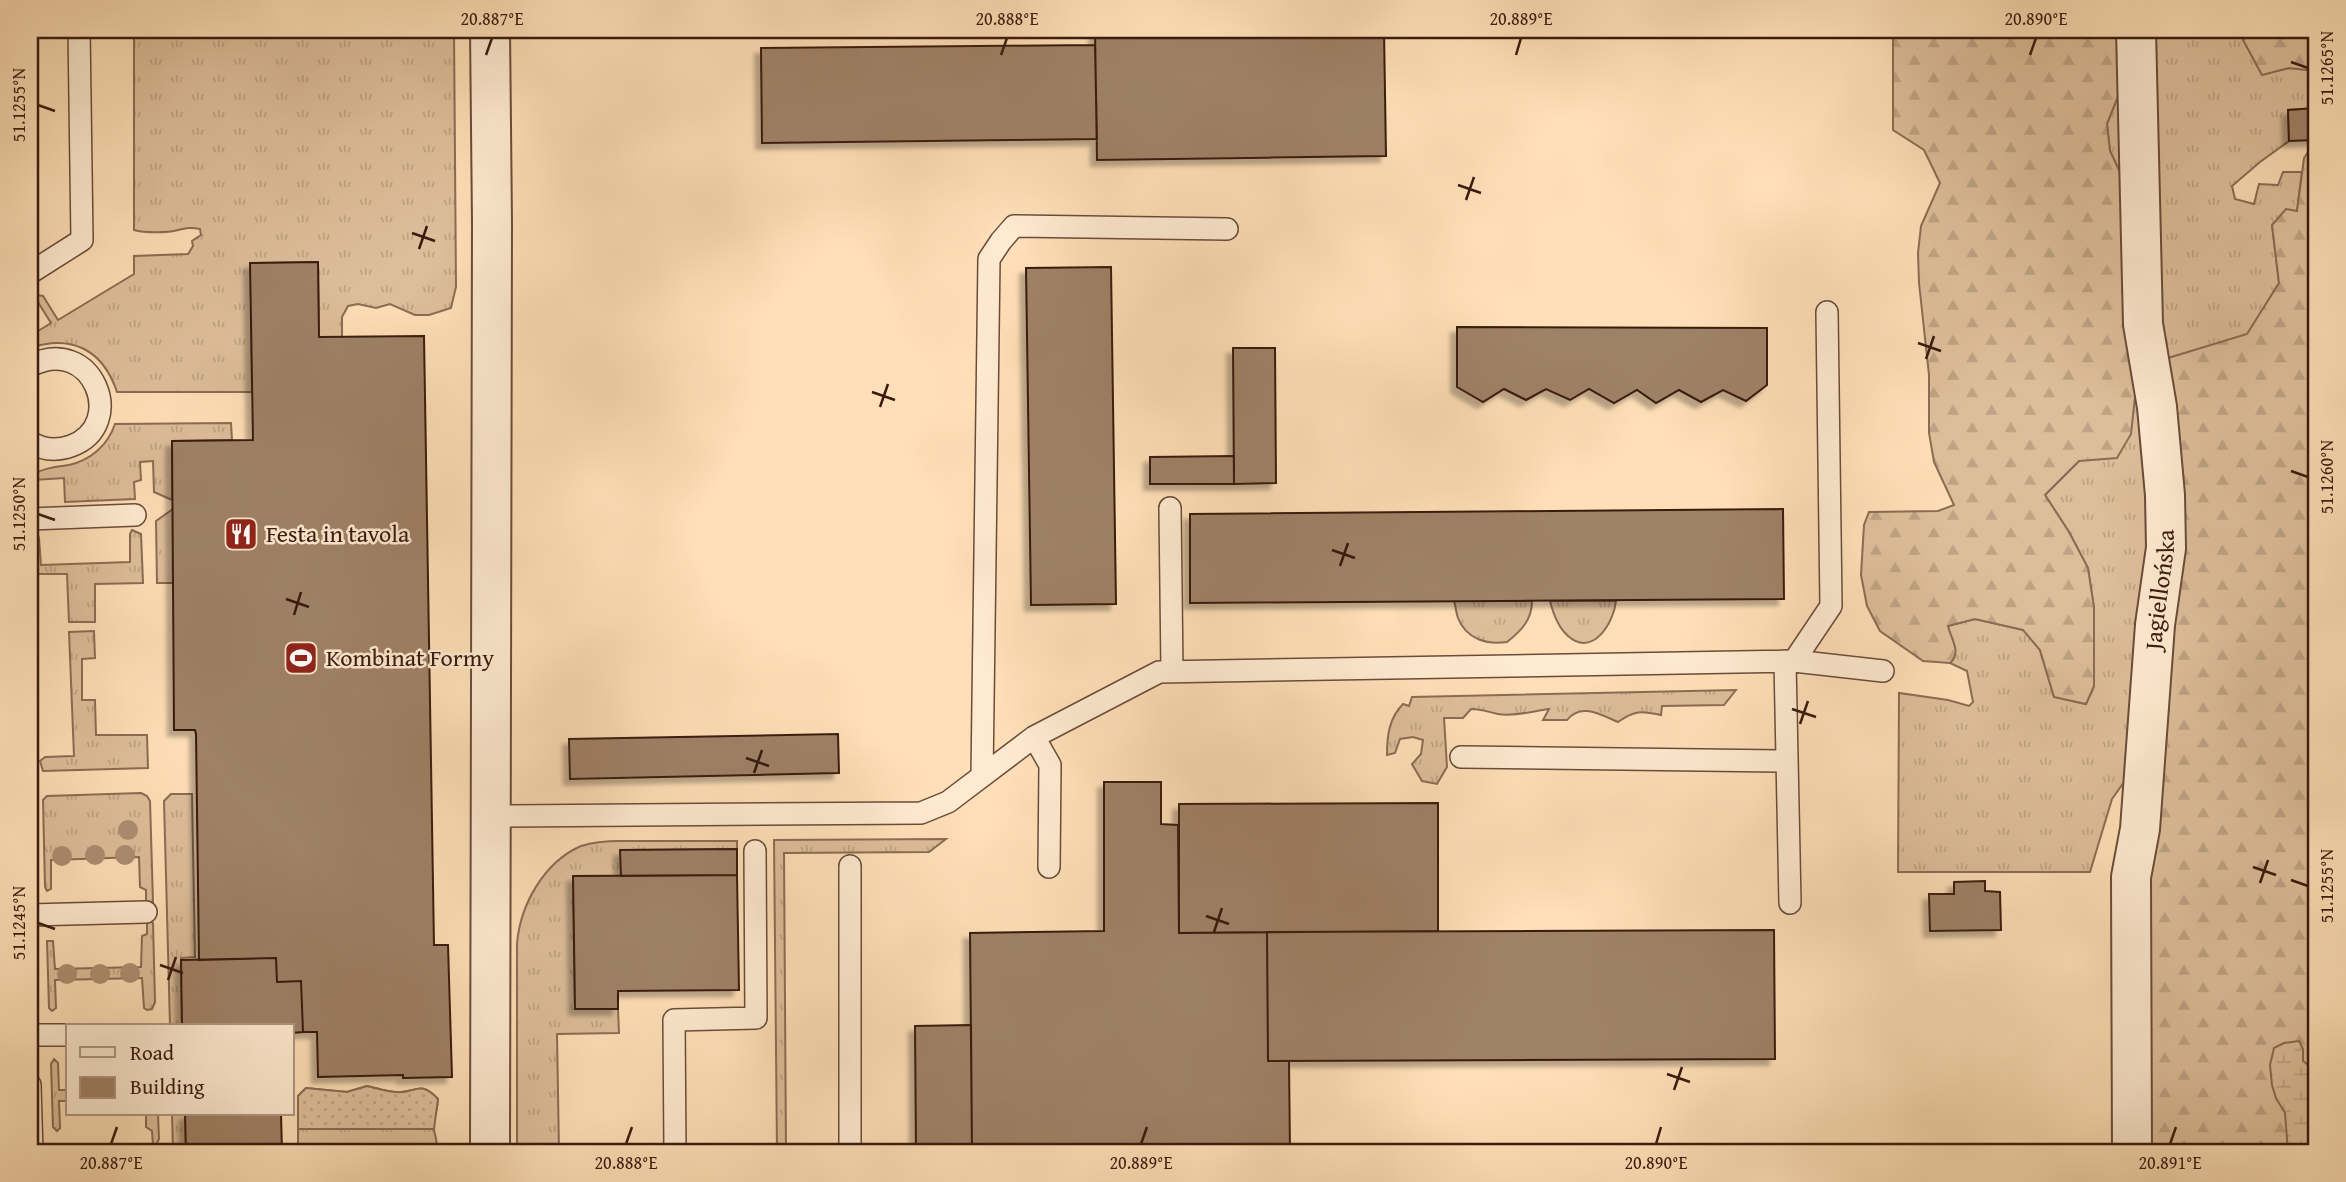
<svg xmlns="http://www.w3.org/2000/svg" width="2346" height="1182" viewBox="0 0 2346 1182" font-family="'Gentium Book Plus',serif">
  <defs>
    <pattern id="grass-tufts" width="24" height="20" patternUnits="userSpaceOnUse" patternTransform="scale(1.75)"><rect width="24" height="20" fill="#ddbe9a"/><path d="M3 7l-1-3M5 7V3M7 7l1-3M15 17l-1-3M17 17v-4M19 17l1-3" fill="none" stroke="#bea384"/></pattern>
    <pattern id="forest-firs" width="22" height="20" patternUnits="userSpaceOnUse" patternTransform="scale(1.75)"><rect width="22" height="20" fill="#ddbe9a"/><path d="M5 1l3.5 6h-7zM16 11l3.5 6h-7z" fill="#bea384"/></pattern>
    <pattern id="wetland-marsh" width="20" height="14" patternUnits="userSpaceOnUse" patternTransform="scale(1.75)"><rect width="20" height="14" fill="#ddbe9a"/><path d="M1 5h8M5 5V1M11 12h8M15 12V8" fill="none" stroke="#bea384"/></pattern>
    <pattern id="park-dots" width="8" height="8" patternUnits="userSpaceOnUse" patternTransform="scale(1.75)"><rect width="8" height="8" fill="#ddbe9a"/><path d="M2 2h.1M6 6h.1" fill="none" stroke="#bea384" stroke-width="1.8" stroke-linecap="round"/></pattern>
    <filter id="shadow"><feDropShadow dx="-6" dy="6" stdDeviation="2" flood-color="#0004"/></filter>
  </defs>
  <rect width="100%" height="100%" fill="#fedfb7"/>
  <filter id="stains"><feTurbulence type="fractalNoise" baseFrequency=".00286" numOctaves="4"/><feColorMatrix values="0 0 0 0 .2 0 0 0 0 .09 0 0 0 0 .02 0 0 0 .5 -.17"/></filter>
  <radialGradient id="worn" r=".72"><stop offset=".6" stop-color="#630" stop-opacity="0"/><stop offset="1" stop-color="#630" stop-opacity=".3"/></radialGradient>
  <path fill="url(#grass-tufts)" stroke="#8b6c54" stroke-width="2" d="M134,30H454L456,287L451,308L429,315H415L390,304L376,308L358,304L348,306L342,317V337H319L318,262L251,263L252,392H117C103,350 72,334 30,348V336L51,323L36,299L37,295L43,296L58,320L134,274V256L188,254L193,246L192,241L201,235L200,229C191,227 186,228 178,230C168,233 144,233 134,230Z
    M2144,30H2253L2244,41L2262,74L2289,68L2316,71V108L2288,110L2289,141L2260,162L2232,186L2235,199L2254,204L2259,184L2278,185L2283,172H2302L2297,211L2272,225L2279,283L2247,335L2165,359L2154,319Z
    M2126,76V185L2110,151L2107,124Z
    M2138,369L2157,498L2137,764L2112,799L2090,872H1898L1899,693L1948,700L1969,706L1973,702L1967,671L1950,663C1961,653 1952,639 1947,626L1975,619L2024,630L2040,650L2054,697L2086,704L2094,686V608L2088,568L2069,532L2045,495L2079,461Z
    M231,423L232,440L172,441V500L154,492L153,461L140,462L141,480L134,482L135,499L65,502L64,478L34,480L31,476C42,468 56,467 69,465C91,460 108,445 115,424Z
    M173,509L174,583H157L156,521Z
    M132,530L141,534L143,583L95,584V622H69L67,574H35L34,535H38L39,538L41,565L130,562V534Z
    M1454,601H1532C1532,620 1521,631 1507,642C1487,645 1466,639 1458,618C1456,613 1456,607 1454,601Z
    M1550,601H1616C1614,622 1593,658 1568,636C1559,628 1553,613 1550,601Z
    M94,631L95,658L82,659V700H95L96,735H147L148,768L43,771L40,761L45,757L74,756L69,632Z
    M1736,690L1724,705L1662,706L1661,715C1641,711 1635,710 1618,722C1601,715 1581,702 1567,720H1543L1549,709C1533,711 1514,717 1498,714C1488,712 1482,709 1471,709L1463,718H1444L1447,767L1437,784L1422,781L1412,764L1421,754L1423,740L1413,737L1400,739L1395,753L1387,755C1387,736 1389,718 1403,704L1409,706L1412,697Z
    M141,793L147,796L150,801L153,902L146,904V890L140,887L139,857L51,860V889L47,891L45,887L43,800L47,796Z
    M171,794H192L195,957L181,958L182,1026H170L164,801Z
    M946,839L929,852L784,853L786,1152H777L774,840Z
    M620,841H737V849L621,850V876L573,877L575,1009H618L619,1033L557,1034L559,1152H517V944C520,905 544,862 581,846C594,842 607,841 620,841Z
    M147,919L153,923L155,1002L152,1009L147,1010L144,1008L142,978L55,980L56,1008L52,1011L49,1008L47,941H53L55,969L141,967L142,936L147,934Z
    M54,1059L58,1063L59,1090H68V1101H59L60,1128L57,1131L53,1127L51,1064Z
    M367,1086C377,1088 386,1092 396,1092C416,1094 419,1079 438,1099C438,1109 433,1119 434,1129C435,1138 439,1143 435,1152H298V1096L306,1088L347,1092Z
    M146,1114H158L159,1139L156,1145H153L152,1131L146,1127Z
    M172,1114H185L186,1152H173Z"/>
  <path fill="url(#forest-firs)" stroke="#8b6c54" stroke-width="2" d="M1893,30H2125L2126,76L2107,124L2110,151L2126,185L2138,369L2131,434L2117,458L2079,461L2045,495L2069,532L2088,568L2094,608V686L2086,704L2054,697L2040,650L2023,630L1975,619L1948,626C1951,639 1962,653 1950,663L1923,661L1880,631L1867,606L1861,575L1864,525L1869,512L1938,511L1954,505L1934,462L1929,433V375L1919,283L1918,253L1921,226L1940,183L1924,150L1893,130Z
    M2253,30H2316V71L2289,68L2262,75L2243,40Z
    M2310,149H2316V1152H2145L2144,1089L2165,359L2247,334L2279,283L2272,225L2286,209L2297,211L2304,158Z"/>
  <path fill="url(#wetland-marsh)" stroke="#8b6c54" stroke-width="2" d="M2299,1041L2303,1049V1061L2316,1071V1085L2313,1095L2316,1097V1152H2288L2285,1113L2276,1098L2272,1085L2270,1065L2274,1048L2284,1043Z"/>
  <path fill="url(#park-dots)" stroke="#8b6c54" stroke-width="2" d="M367,1086C377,1088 386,1092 396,1092C416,1094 419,1079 438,1099L434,1129H298V1096L306,1088L347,1092Z"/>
  <path fill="#9f8166" stroke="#391b0f" stroke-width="2" filter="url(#shadow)" d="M1095,30H1384L1386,156L1097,160Z
    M1095,45L1097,139L762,143L761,48Z
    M2316,108V140L2289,141L2288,110Z
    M318,262L319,337L424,336L434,945H448L452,1077L403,1078V1075L318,1077L317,1032H303L301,981L277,982L276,958L199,960L196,734L195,730H174L172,441L253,440L250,263Z
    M1111,267L1116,604L1031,605L1026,268Z
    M1457,327L1767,328V385L1746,401L1723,390L1701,402L1679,390L1656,403L1637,390L1614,403L1589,389L1570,400L1546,389L1526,400L1504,389L1483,402L1457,387Z
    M1233,348H1275L1276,483L1234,484Z
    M1234,456V484H1150V457Z
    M1783,509L1784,599L1190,603V514Z
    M838,734L839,773L570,779L569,739Z
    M1104,782H1161V824L1178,825L1179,933L1267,932L1268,1061H1289L1290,1152H972L970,933L1104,931Z
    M1438,803V931L1179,933V804Z
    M737,849V875L621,876L620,850Z
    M737,875L739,990L618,991V1009H575L573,876Z
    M1985,881V891L2000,892L2001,930L1930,931L1929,894H1954V882Z
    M1774,930L1775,1059L1268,1061L1267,932Z
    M276,958L277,982L301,981L303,1032L292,1033V1026H182L181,960Z
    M971,1025L972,1152H916L915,1026Z
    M185,1114H281L282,1152H186Z"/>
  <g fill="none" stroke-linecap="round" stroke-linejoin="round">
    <defs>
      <path id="service" d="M30,273L82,240L79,30
        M30,366C92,333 129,425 71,446C57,451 43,450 30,442
        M1170,508L1172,671
        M30,519L135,515
        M1785,661L1790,903
        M1794,661L1883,671
        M1034,737L1050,765L1049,867
        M1461,757L1787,761
        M982,776L989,259L1001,241L1014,226L1227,229
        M491,816L921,813L948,802L1034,737L1159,672L1794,661L1831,606L1827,312
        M850,866V1152
        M30,915L146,912
        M30,1035H68
        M30,1085L32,1152
        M675,1152L674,1020L756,1018L755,851"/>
      <g id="minor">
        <path d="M490,30L492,223L490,1152"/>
        <path id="s1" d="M2132,1152L2131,877L2140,829L2155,625L2166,548L2165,495L2157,407L2143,324L2136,30"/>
      </g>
    </defs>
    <use href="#service" stroke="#6a4c39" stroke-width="24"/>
    <use href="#minor" stroke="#6a4c39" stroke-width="42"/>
    <use href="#service" stroke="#feead0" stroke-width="21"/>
    <use href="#minor" stroke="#feead0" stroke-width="38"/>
  </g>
  <g fill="#ad8e72">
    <circle cx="128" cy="830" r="10"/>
    <circle cx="95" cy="855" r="10"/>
    <circle cx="125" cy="855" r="10"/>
    <circle cx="62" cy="856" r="10"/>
    <circle cx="130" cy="973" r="10"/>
    <circle cx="67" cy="974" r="10"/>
    <circle cx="100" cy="974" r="10"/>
  </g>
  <path fill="none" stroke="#391b0f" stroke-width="2.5" d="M486,55L492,38M1001,55L1007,38M1516,55L1521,38M2030,55L2036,38M2291,62L2308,68M38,105L55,111M1458,185L1481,193M1466,200L1474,177M412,233L435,241M419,249L427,226M1918,343L1941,351M1926,359L1934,336M872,392L895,400M880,407L888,384M2291,471L2308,477M38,514L55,520M1332,550L1355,558M1340,566L1348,543M286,599L309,607M294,615L301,592M1792,709L1816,717M1800,724L1808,701M746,758L769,766M754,773L762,750M2253,867L2276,875M2291,880L2308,886M2260,883L2268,860M1206,916L1229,924M38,923L55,929M1214,932L1222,908M160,965L183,973M168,980L176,957M1667,1074L1690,1082M1674,1090L1682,1067M111,1144L117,1127M626,1144L632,1127M1141,1144L1147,1127M1656,1144L1661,1127M2170,1144L2176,1127"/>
  <defs>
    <symbol id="restaurant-square" viewBox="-11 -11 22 22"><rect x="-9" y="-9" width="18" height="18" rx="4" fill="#8f2418" stroke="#feead0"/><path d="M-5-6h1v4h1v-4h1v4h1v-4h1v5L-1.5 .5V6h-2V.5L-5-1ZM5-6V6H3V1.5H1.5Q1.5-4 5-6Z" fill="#fff"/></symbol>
    <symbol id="stadium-square" viewBox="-11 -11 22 22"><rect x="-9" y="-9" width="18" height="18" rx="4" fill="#8f2418" stroke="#feead0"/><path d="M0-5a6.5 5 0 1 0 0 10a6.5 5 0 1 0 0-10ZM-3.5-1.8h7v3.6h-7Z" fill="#fff"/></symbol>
  </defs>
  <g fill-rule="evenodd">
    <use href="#restaurant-square" x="222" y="515" width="38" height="38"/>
    <use href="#stadium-square" x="282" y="639" width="38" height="38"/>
  </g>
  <g text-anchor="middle" stroke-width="5" stroke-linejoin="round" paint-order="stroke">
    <g font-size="24" fill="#391b0f" stroke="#feead0" text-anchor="start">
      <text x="266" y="542">Festa in tavola</text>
      <text x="326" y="666">Kombinat Formy</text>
    </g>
    <g font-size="24" fill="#391b0f" stroke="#feead0">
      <text dy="8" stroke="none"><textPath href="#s1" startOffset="564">Jagiellońska</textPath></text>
    </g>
  </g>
  <rect width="2346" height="1182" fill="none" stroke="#fedfb7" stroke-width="77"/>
  <rect x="66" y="1024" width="228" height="91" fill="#feead0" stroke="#af9783" stroke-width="2"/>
  <rect x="80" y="1047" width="35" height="10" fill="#feead0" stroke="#af9783" stroke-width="2"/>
  <text x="130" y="1060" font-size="21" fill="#391b0f">Road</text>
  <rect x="80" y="1077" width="35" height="21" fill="#9f8166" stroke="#af9783" stroke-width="2"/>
  <text x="130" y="1094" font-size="21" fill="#391b0f">Building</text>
  <rect x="38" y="38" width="2270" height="1106" fill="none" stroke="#391b0f" stroke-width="2.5"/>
  <g font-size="18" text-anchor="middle" fill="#391b0f">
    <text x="492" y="25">20.887°E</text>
    <text x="1007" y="25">20.888°E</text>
    <text x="1521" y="25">20.889°E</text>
    <text x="2036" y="25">20.890°E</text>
    <text transform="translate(2327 68) rotate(-90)" y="6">51.1265°N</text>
    <text transform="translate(19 105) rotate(-90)" y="6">51.1255°N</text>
    <text transform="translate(2327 477) rotate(-90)" y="6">51.1260°N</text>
    <text transform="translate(19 514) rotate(-90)" y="6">51.1250°N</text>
    <text transform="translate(2327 886) rotate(-90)" y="6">51.1255°N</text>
    <text transform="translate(19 923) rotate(-90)" y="6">51.1245°N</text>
    <text x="111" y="1169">20.887°E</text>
    <text x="626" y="1169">20.888°E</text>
    <text x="1141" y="1169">20.889°E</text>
    <text x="1656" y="1169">20.890°E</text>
    <text x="2170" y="1169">20.891°E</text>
  </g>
  <rect width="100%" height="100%" filter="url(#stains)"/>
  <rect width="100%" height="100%" fill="url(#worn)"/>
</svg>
